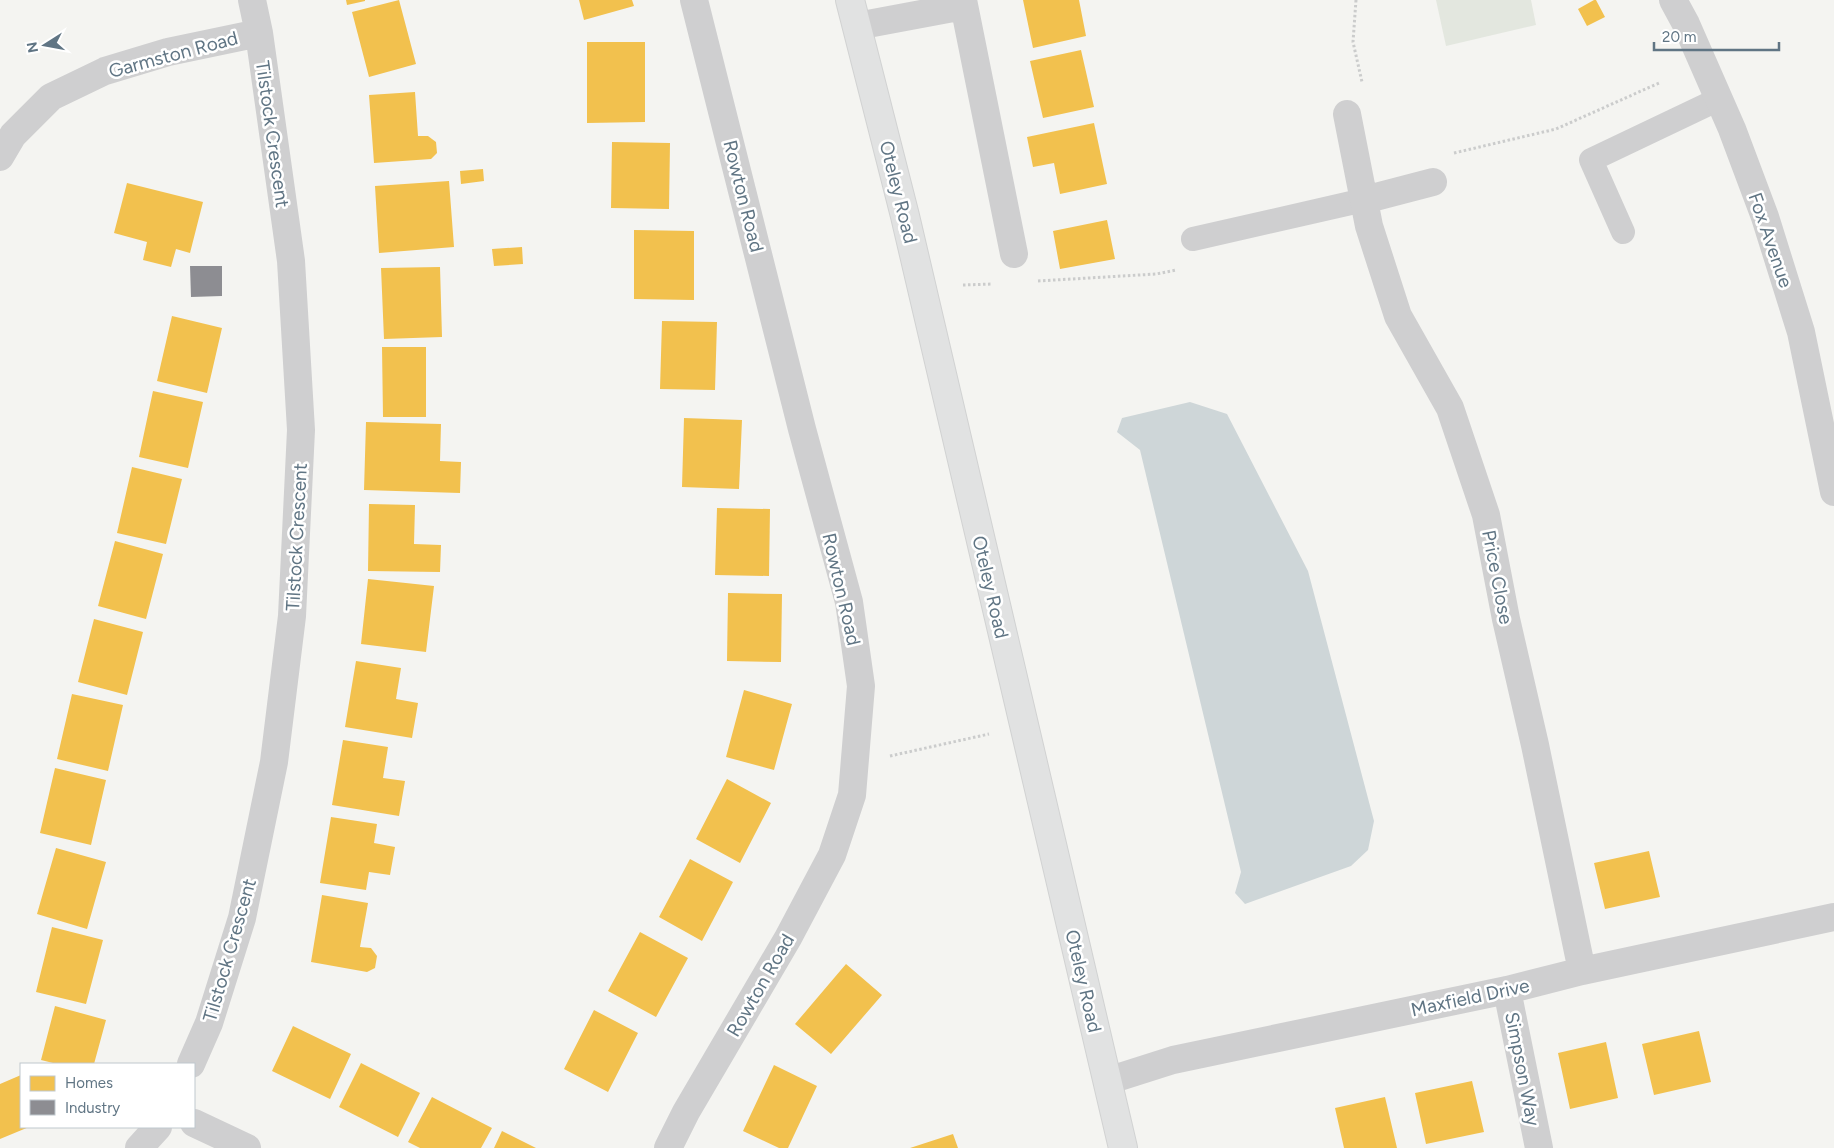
<svg xmlns="http://www.w3.org/2000/svg" width="1834" height="1148" viewBox="0 0 1834 1148" font-family="Figtree,sans-serif">
  <rect width="100%" height="100%" fill="#f4f4f1"/>
  <path fill="#e3e7df" d="M1436,0H1531L1536,25L1446,46Z"/>
  <path fill="#ced6d8" d="M1190,402L1227,414L1308,571L1374,821L1368,850L1351,866L1245,904L1235,893L1241,872L1140,450L1117,432L1122,418Z"/>
  <path fill="#f2c14e" d="M346,0H365V1L347,5Z
    M399,0L416,64L369,77L352,12Z
    M579,0H632L634,6L584,20Z
    M1023,0H1079L1086,36L1033,48Z
    M1594,0H1596L1605,17L1587,26L1578,9Z
    M587,42H645V122L587,123Z
    M1081,50L1094,107L1043,118L1030,61Z
    M415,92L418,136H428L436,142L437,153L431,159L374,163L369,95Z
    M1094,123L1107,184L1060,194L1054,163L1033,167L1027,137Z
    M612,142L670,143L669,209L611,208Z
    M483,169L484,181L461,184L460,171Z
    M449,181L454,247L379,253L375,186Z
    M127,183L203,202L190,253L176,249L171,267L143,260L147,242L114,233Z
    M1107,220L1115,259L1060,269L1053,231Z
    M634,230L694,231V300L634,299Z
    M522,247L523,264L494,266L492,249Z
    M440,267L442,337L384,339L381,268Z
    M172,316L222,328L207,393L157,381Z
    M662,321L717,322L715,390L660,389Z
    M382,347H426V417H383Z
    M153,391L203,402L188,468L139,457Z
    M684,418L742,420L739,489L682,487Z
    M366,422L441,424L440,461L461,462L460,493L364,490Z
    M132,467L182,479L166,544L117,533Z
    M369,504L415,505L414,544L441,545L440,572L368,571Z
    M717,508L770,509L769,576L715,575Z
    M115,541L163,554L146,619L98,606Z
    M368,579L434,586L426,652L361,644Z
    M728,593L782,594L781,662L727,661Z
    M94,619L143,632L127,695L78,682Z
    M356,661L401,668L396,699L418,703L412,738L345,727Z
    M744,690L792,704L774,770L726,757Z
    M72,694L123,705L108,771L57,759Z
    M343,740L388,747L383,778L405,781L399,816L332,805Z
    M55,768L106,780L91,845L40,833Z
    M727,779L771,803L740,863L696,839Z
    M331,817L377,824L374,843L395,847L390,875L369,872L366,890L320,883Z
    M56,848L106,862L87,929L37,914Z
    M1649,851L1660,897L1605,909L1594,863Z
    M690,859L733,882L702,941L659,917Z
    M322,895L368,903L360,947L371,948L377,956L375,968L367,972L311,962Z
    M52,927L103,940L86,1004L36,992Z
    M640,932L688,958L656,1017L608,991Z
    M846,964L882,995L831,1054L795,1024Z
    M55,1006L106,1020L94,1064H57L41,1060Z
    M594,1010L638,1033L608,1092L564,1069Z
    M293,1026L351,1054L330,1099L272,1071Z
    M1699,1031L1711,1082L1654,1095L1642,1044Z
    M1606,1042L1618,1098L1570,1109L1558,1053Z
    M361,1063L420,1093L398,1137L339,1107Z
    M774,1065L817,1086L788,1148H779L743,1131Z
    M21,1075V1127H29L0,1139V1084Z
    M1472,1081L1484,1132L1426,1144L1415,1093Z
    M432,1097L492,1128L481,1148H420L408,1142Z
    M1385,1097L1397,1148H1344L1335,1108Z
    M502,1131L536,1148H494Z
    M953,1134L958,1148H910Z"/>
  <path fill="#8d8d92" d="M190,266H222V296L191,297Z"/>
  <g fill="none" stroke-linecap="round" stroke-linejoin="round">
    <defs>
      <path id="secondary" d="M850,0L905,216L1123,1148"/>
    </defs>
    <use href="#secondary" stroke="#d1d2d2" stroke-width="30"/>
    <path stroke="#cbcccc" stroke-width="3" stroke-dasharray="2.5 2.5" stroke-linecap="butt" d="M1356,0L1353,42L1362,82
      M1454,153L1556,129L1659,83
      M1038,281L1156,274L1176,270
      M963,285L992,284
      M890,756L989,734"/>
    <path stroke="#cfcfd0" stroke-width="24" d="M1623,232L1591,160L1719,99
      M1193,239L1364,200"/>
    <path stroke="#cfcfd0" stroke-width="28" d="M963,0L1014,254
      M1673,0L1686,24L1732,129L1765,217L1801,332L1834,492
      M857,26L964,6
      M1347,114L1369,226L1398,316L1450,408L1486,515L1506,619L1535,745L1582,971
      M0,157L13,135L51,97L105,71L168,52L259,33
      M1364,200L1433,182
      M1507,990L1539,1148
      M191,1064L209,1023L242,918L274,762L292,616L301,430L291,261L259,33L252,0
      M1107,1081L1173,1060L1507,990L1582,971L1834,917
      M194,1123L247,1148
      M139,1148L158,1127
      M668,1148L686,1112L788,938L832,855L852,795L861,686L849,602L802,429L694,0"/>
    <use href="#secondary" stroke="#e1e2e2" stroke-width="28"/>
  </g>
  <g text-anchor="middle" stroke-width="5" stroke-linejoin="round" paint-order="stroke">
    <g font-size="19" fill="#607584" stroke="#fff">
      <text transform="translate(173 54) rotate(-15)" y="7">Garmston Road</text>
      <text transform="translate(273 134) rotate(82)" y="7">Tilstock Crescent</text>
      <text transform="translate(899 192) rotate(76)" y="7">Oteley Road</text>
      <text transform="translate(744 196) rotate(76)" y="7">Rowton Road</text>
      <text transform="translate(1771 240) rotate(71)" y="7">Fox Avenue</text>
      <text transform="translate(296 537) rotate(-87)" y="7">Tilstock Crescent</text>
      <text transform="translate(1498 577) rotate(79)" y="7">Price Close</text>
      <text transform="translate(991 587) rotate(77)" y="7">Oteley Road</text>
      <text transform="translate(842 589) rotate(77)" y="7">Rowton Road</text>
      <text transform="translate(229 950) rotate(-74)" y="7">Tilstock Crescent</text>
      <text transform="translate(1084 981) rotate(77)" y="7">Oteley Road</text>
      <text transform="translate(760 985) rotate(-60)" y="7">Rowton Road</text>
      <text transform="translate(1470 997) rotate(-12)" y="7">Maxfield Drive</text>
      <text transform="translate(1523 1069) rotate(79)" y="7">Simpson Way</text>
    </g>
  </g>
  <rect x="20" y="1063" width="175" height="65" fill="#ffffff" stroke="#bfc8ce"/>
  <rect x="30" y="1076" width="25" height="15" fill="#f2c14e" stroke="#bfc8ce"/>
  <text x="65" y="1088" font-size="15" fill="#607584">Homes</text>
  <rect x="30" y="1100" width="25" height="15" fill="#8d8d92" stroke="#bfc8ce"/>
  <text x="65" y="1113" font-size="15" fill="#607584">Industry</text>
  <g transform="translate(45 45) rotate(259)" stroke="#ffffff" stroke-width="4" paint-order="stroke">
  <path d="M0-4L9 19L0 12L-9 19Z" fill="#607584"/>
  <text y="-8" font-size="14" font-weight="bold" text-anchor="middle" fill="#607584">N</text>
  </g>
  <path d="M1654 42v8h125v-8" fill="none" stroke="#607584" stroke-width="2.5"/>
  <text x="1662" y="42" font-size="15" fill="#607584" stroke="#ffffff" stroke-width="4" paint-order="stroke">20 m</text>
</svg>
